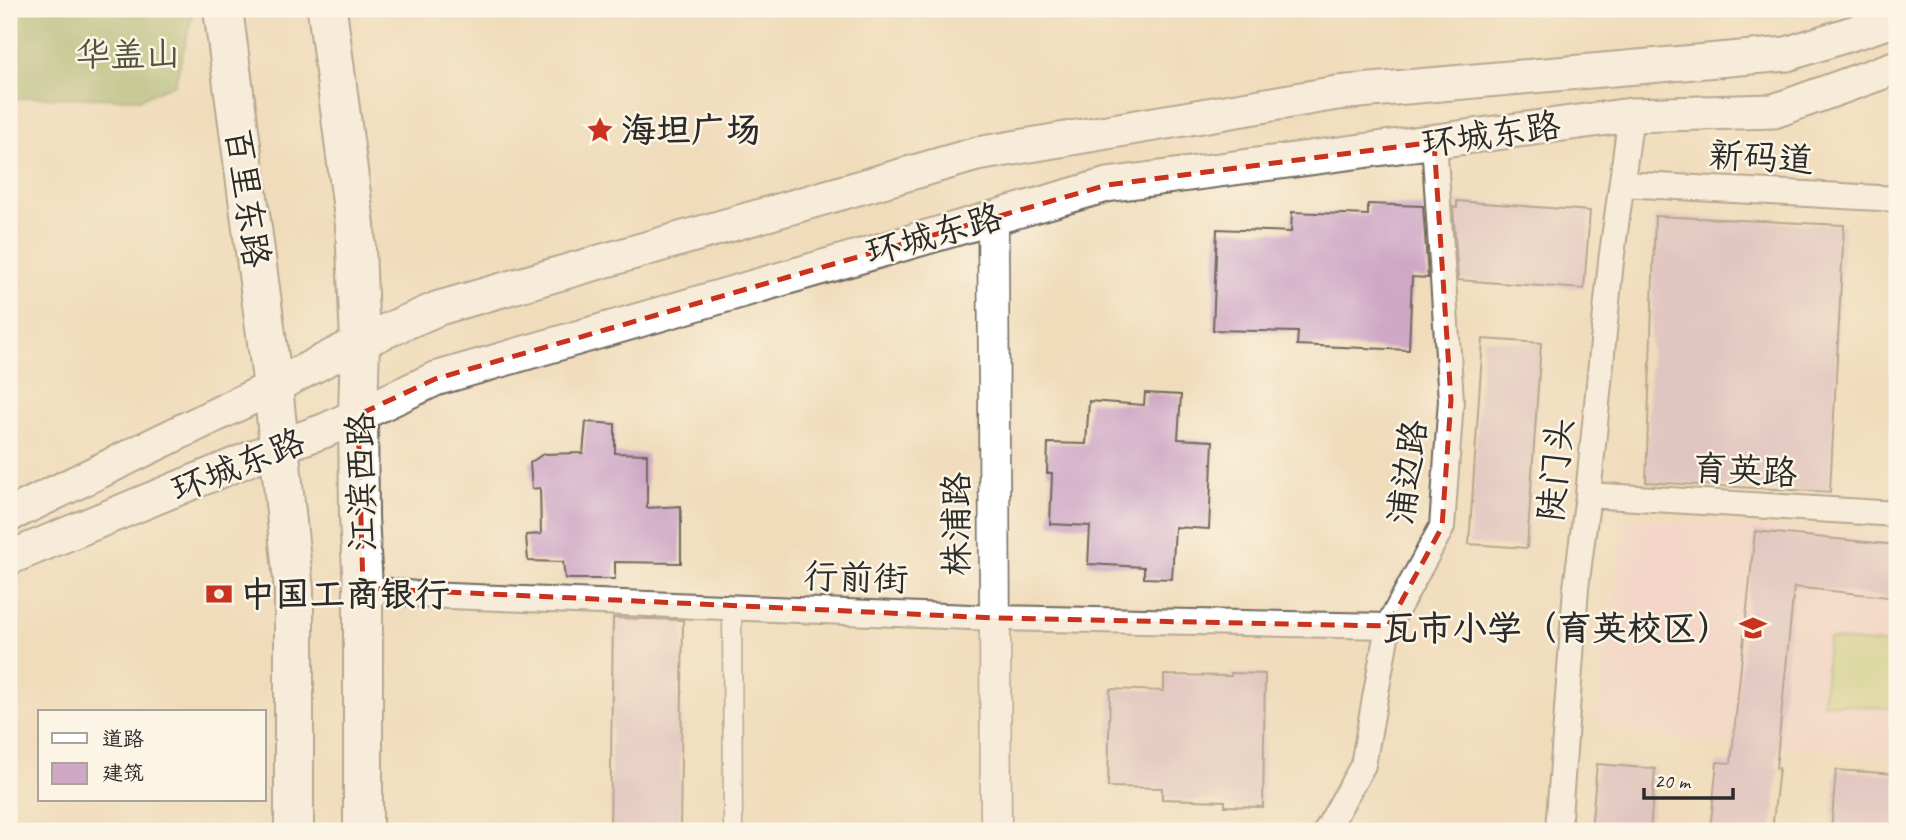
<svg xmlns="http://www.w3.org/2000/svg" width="1906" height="840" viewBox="0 0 1906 840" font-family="Caveat,'LXGW WenKai TC',sans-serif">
  <rect width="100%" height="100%" fill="#fcf5e5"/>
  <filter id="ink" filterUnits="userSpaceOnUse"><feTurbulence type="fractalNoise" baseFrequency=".0143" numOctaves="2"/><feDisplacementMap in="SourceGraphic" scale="14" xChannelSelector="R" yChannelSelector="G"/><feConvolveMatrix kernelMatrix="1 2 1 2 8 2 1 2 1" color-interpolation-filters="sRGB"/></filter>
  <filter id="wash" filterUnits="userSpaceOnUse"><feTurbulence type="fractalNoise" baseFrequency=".00686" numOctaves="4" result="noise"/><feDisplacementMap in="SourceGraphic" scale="28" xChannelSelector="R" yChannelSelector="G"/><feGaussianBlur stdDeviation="1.57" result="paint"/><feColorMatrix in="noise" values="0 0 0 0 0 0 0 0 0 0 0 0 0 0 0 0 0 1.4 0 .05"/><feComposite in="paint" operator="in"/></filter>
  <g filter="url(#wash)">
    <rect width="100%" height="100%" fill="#f0dcbb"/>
    <path fill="#f7cfd5" d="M1625,518L1897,535V756L1673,739L1596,721Z"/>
    <path fill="#b9ce72" stroke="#727c4e" stroke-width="2" d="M1828,639L1897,645V709L1823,703Z"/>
    <path fill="#92b164" stroke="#5e6e48" stroke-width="2" d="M9,9H194L175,84L139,99L29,97L9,101Z"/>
    <g id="blocks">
      <path fill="#cfa8c6" d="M1457,201L1590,211L1584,289L1458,280L1453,207L1457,208Z
        M1368,204L1423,206L1428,278L1412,277L1409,350L1297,345L1298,332L1213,330L1217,229L1291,232L1292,212L1368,215Z
        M1655,216L1844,225L1830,492L1646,482Z
        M1483,339L1541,343L1527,548L1469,544Z
        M1145,393L1181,395L1178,439L1213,441L1209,529L1175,527L1172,579L1144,578V567L1088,564L1090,526L1050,524L1052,473H1047L1048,443L1086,444L1089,401L1144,405Z
        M586,422L615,424V453L647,454V508L681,506V563L615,562V579H565L563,562L528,561L526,535L541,534L540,488L532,489L530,463L543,454L583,453Z
        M1755,531L1897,545V598L1794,587L1776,768H1779L1772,831H1710L1717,762L1731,763Z
        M613,618L683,620L680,831H610Z
        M1231,673L1265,674L1263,807L1225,806V801L1162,799V788L1108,787L1110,689L1164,691V675L1231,676Z
        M1597,764L1655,769L1650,831H1591Z
        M1836,770L1897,774L1896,831H1831Z"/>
    </g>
  </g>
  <g filter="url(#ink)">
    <use href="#blocks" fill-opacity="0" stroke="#70695d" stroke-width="2"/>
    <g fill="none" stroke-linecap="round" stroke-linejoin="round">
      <defs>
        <path id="pedestrian" d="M732,607L733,831"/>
        <path id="minor" d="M1622,184L1897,199
          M1588,495L1897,514
          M363,588L424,595L995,618L1388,626
          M1326,831L1363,765L1388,626L1442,527L1451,400L1434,142
          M1558,831L1576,588L1588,495L1611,261L1631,115"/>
        <path id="tertiary" d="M993,217L996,831"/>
        <path id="secondary" d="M9,515L273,387L360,342L439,308L977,154L1337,93L1787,54L1897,19
          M9,558L278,447L326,430L435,379L1107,185L1631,115L1774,111L1897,67"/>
        <path id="primary" d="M223,9L273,387L294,590V831
          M327,9L355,225L360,342L358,415L359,517L363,588V831"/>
      </defs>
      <use href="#pedestrian" stroke="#70695d" stroke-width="21"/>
      <use href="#minor" stroke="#70695d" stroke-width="28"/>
      <use href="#tertiary" stroke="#70695d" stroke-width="33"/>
      <use href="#secondary" stroke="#70695d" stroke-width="37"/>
      <use href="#primary" stroke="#70695d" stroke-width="42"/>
      <use href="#pedestrian" stroke="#fff" stroke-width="18"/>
      <use href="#minor" stroke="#fff" stroke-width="24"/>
      <use href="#tertiary" stroke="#fff" stroke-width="30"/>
      <use href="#secondary" stroke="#fff" stroke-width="33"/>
      <use href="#primary" stroke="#fff" stroke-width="38"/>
    </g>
  </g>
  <path d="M0 0H1906V840H0ZM1434,142L1451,400L1442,527L1388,626L995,618L363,588L358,415L435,379L1107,185Z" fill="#f0dcbb" fill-opacity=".55" fill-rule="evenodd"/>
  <path fill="none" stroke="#c8321e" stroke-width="5" stroke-dasharray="14 9" stroke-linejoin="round" d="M1434,142L1451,400L1442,527L1388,626L995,618L363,588L358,415L435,379L1107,185Z"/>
  <defs>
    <symbol id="sight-bare" viewBox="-9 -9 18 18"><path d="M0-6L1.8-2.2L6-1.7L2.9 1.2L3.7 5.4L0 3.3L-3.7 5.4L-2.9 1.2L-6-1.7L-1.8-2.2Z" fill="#c8321e" stroke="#fcf5e5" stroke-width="2.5" paint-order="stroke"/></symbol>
    <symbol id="bank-bare" viewBox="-9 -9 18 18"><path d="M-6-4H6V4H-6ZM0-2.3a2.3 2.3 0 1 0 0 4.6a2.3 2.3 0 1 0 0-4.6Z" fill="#c8321e" stroke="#fcf5e5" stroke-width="2.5" paint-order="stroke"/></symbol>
    <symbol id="school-bare" viewBox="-9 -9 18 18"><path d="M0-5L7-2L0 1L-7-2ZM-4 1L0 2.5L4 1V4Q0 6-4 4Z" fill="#c8321e" stroke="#fcf5e5" stroke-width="2.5" paint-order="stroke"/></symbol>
  </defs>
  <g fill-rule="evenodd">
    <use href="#sight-bare" x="581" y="111" width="38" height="38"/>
    <use href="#bank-bare" x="200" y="575" width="38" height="38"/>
    <use href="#school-bare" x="1734" y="609" width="38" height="38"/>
  </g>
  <g text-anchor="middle" stroke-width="5" stroke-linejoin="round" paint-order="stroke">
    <g font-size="35" fill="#4e543d" stroke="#fcf5e5">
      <text x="128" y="66">华盖山</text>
    </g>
    <g font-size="35" font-weight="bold" fill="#2b2b2b" stroke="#fcf5e5" text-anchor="start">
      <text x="621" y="142">海坦广场</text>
      <text x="240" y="606">中国工商银行</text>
      <text x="1732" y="640" text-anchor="end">瓦市小学（育英校区）</text>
    </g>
    <g font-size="35" fill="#2b2b2b" stroke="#fcf5e5">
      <text transform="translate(1491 134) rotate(-8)" y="12">环城东路</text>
      <text transform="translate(1761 157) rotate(3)" y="12">新码道</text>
      <text transform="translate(248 198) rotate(82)" y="12">百里东路</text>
      <text transform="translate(934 234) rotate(-16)" y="12">环城东路</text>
      <text transform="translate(238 465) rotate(-22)" y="12">环城东路</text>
      <text transform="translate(1555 469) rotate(-84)" y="12">陡门头</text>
      <text transform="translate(1745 470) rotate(3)" y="12">育英路</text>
      <text transform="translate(1407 472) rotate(-82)" y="12">浦边路</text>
      <text transform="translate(361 482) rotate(-91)" y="12">江滨西路</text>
      <text transform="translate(956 524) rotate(-90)" y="12">株浦路</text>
      <text transform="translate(856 577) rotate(2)" y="12">行前街</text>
    </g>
  </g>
  <rect width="1906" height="840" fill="none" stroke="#fcf5e5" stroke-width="35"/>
  <rect x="38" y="710" width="228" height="91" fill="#fcf5e5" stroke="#a8a49b" stroke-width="2"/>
  <rect x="52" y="733" width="35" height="10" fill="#ffffff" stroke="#a8a49b" stroke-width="2"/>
  <text x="102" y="746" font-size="21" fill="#2b2b2b">道路</text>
  <rect x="52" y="763" width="35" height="21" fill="#cfa8c6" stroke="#a8a49b" stroke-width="2"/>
  <text x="102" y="780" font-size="21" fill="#2b2b2b">建筑</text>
  <path d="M1644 788v10h89v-10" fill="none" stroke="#2b2b2b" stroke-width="3.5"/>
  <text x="1654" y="788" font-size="21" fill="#2b2b2b" stroke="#fcf5e5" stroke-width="5" paint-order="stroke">20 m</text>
</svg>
